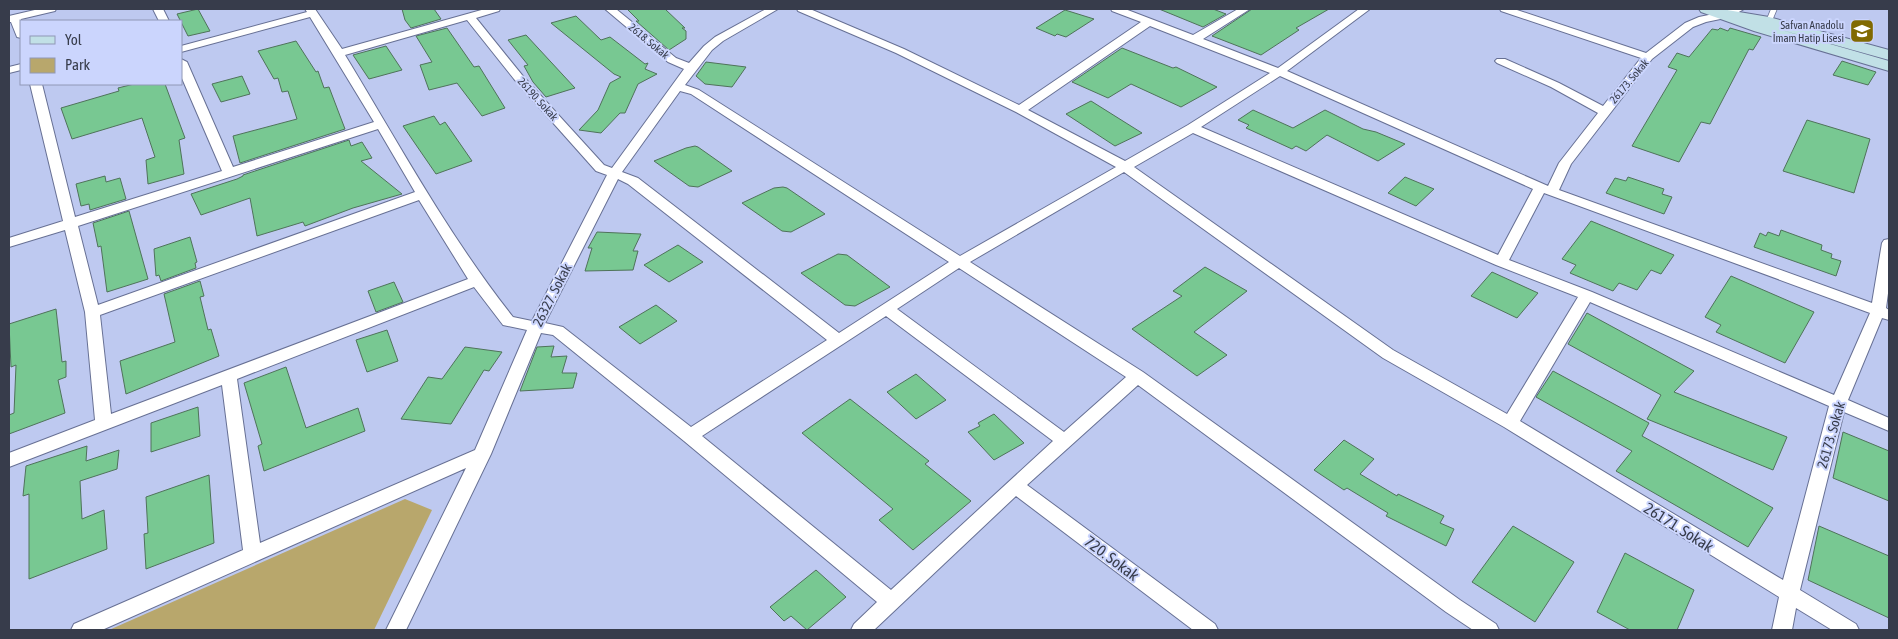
<svg xmlns="http://www.w3.org/2000/svg" width="1898" height="639" viewBox="0 0 1898 639" font-family="'Asap Condensed',sans-serif">
  <rect width="100%" height="100%" fill="#bec9f0"/>
  <path fill="#b8a76c" d="M405,499L432,510L374,630H109Z"/>
  <path fill="#78c892" stroke="#4f735a" d="M198,9L210,31L188,36L177,14Z
    M402,9H434L441,19L411,28L405,20Z
    M627,9H665L685,28H682L686,31V39L669,50L636,21H639Z
    M1159,9H1213L1226,14L1203,27Z
    M1252,9H1329L1296,28L1299,30L1261,55L1212,36Z
    M1065,10L1094,19L1066,37L1057,34L1055,36L1036,28Z
    M576,16L601,40L610,37L645,64L648,63L645,69L657,74L638,84L625,113H620L601,133L579,130L598,110L610,83L621,77L614,74L551,23Z
    M447,28L474,67L479,66L505,108L482,116L457,83L429,90L420,65L432,62L416,36Z
    M1720,28L1728,31L1730,28L1761,37L1753,50L1749,49L1710,124L1701,122L1679,162L1632,146L1677,70L1668,67L1677,53L1689,57L1712,29L1718,30Z
    M526,35L575,88L546,97L533,82L524,66L528,65L508,40Z
    M296,41L316,72L318,71L324,88L329,87L345,129L240,163L233,136L297,119L288,91L282,92L278,78L274,79L258,51Z
    M386,46L402,70L369,79L353,55Z
    M1122,48L1173,68L1176,67L1217,87L1181,107L1131,84L1108,98L1072,82Z
    M1842,61L1876,72L1868,85L1833,75Z
    M706,62L746,67L732,87L705,84L696,76Z
    M242,76L250,94L221,102L212,84Z
    M134,84H165L185,138L179,140L184,174L148,184L146,160L155,157L142,118L72,139L61,108L119,91L118,88Z
    M1091,101L1142,133L1115,146L1066,114Z
    M1253,110L1293,128L1325,110L1363,129L1376,132L1405,144L1378,161L1327,135L1306,151L1296,146L1292,149L1246,128L1249,125L1238,120Z
    M434,116L440,125L445,122L472,161L436,174L403,126Z
    M1807,120L1870,139L1854,193L1783,171Z
    M349,140L351,146L362,142L372,158L361,161L402,194L353,208L305,226L303,222L257,236L250,198L201,215L191,194L237,179L243,176V175Z
    M695,146L698,147L732,171L698,187L689,186L654,161L686,148Z
    M105,176L106,182L120,178L126,199L90,210L89,204L81,206L76,184Z
    M1405,177L1434,189L1416,206L1388,193Z
    M1628,177L1664,189L1662,194L1672,197L1664,214L1606,193L1615,178L1626,181Z
    M783,187L787,188L825,214L791,232L782,231L742,203L774,188Z
    M129,211L148,279L107,292L101,246L98,247L93,223Z
    M1591,221L1674,255L1661,274L1651,270L1637,290L1619,283L1613,291L1570,273L1576,265L1562,259Z
    M1781,230L1822,245L1821,250L1832,254L1831,258L1841,261L1836,276L1754,247L1760,233L1766,236L1768,232L1779,236Z
    M597,232L641,234L633,251H638L633,270L585,271L592,248H588Z
    M190,237L197,262L195,263L196,268L161,281L159,275L156,276L154,249Z
    M678,245L703,262L669,282L644,265Z
    M838,254L847,255L890,287L855,306L845,305L801,273Z
    M1205,267L1247,291L1194,332L1227,355L1197,376L1132,329L1182,296L1173,291Z
    M1492,272L1538,293L1517,318L1471,296Z
    M1731,276L1814,312L1785,363L1716,332L1721,325L1705,317Z
    M200,281L204,296L200,297L208,330L211,329L219,356L126,394L120,361L175,342L164,294Z
    M394,282L403,302L376,312L368,291Z
    M656,305L677,321L640,344L619,327Z
    M56,309L62,362L66,361V377L58,380L65,413L9,434V415L14,413L16,365L11,367L9,324Z
    M1587,313L1694,371L1674,392L1787,437L1773,470L1647,419L1661,395L1568,344Z
    M387,330L398,361L367,372L356,340Z
    M554,346L551,357L567,356L562,373H577L573,388L520,391L537,347Z
    M465,347L502,352L489,371L484,370L451,424L401,419L428,377L442,379Z
    M286,367L306,428L358,408L365,431L264,471L258,446L262,444L244,383Z
    M1553,371L1649,423L1642,436L1773,508L1748,547L1616,471L1632,451L1536,397Z
    M916,374L946,400L916,419L887,392Z
    M850,399L929,461L925,464L971,501L913,550L879,520L893,509L802,433Z
    M198,407L200,436L151,452V423Z
    M994,414L1024,443L994,460L968,432L980,426L978,423Z
    M1843,432L1889,451V501L1833,478Z
    M1344,440L1374,459L1360,474L1397,496L1398,494L1444,516L1440,523L1454,529L1446,546L1386,516L1388,513L1347,488L1344,490L1314,470Z
    M87,446L86,461L119,450L117,469L80,481L82,519L104,510L107,549L29,579V494L23,496L26,466Z
    M209,475L214,543L146,569L144,534L148,533L146,497Z
    M1513,526L1574,562L1535,622L1472,582Z
    M1819,526L1889,556V618L1808,580Z
    M1625,553L1694,590L1677,630H1630L1597,612Z
    M816,570L846,597L807,630L791,616L784,621L770,607Z"/>
  <g fill="none" stroke-linecap="round" stroke-linejoin="round">
    <defs>
      <path id="service" d="M1769,21L1774,9"/>
      <path id="minor" d="M39,9H56L55,11L21,19V38L17,37L11,22H9V16Z
        M153,9H163L169,21H159Z
        M305,9H315L342,49L485,9H500L499,11L476,18L522,75L604,165L612,168L684,69L668,62L605,9H616L676,58L689,63L704,46L715,37L766,9H778L723,41L712,50L685,85L699,90L960,256L1116,167L1016,112L896,53L798,11L797,9H810L904,49L1019,105L1141,22L1112,11L1111,9H1125L1193,35L1238,9H1250L1203,39L1278,68L1359,9H1370L1287,71L1548,186L1559,163L1598,113L1551,87L1497,63L1495,61L1497,59H1505L1559,83L1603,106L1641,58L1501,11L1500,9H1514L1646,53L1685,23L1699,17L1723,12L1731,9H1744L1730,17L1706,22L1693,27L1652,59L1571,164L1559,190L1872,303L1882,243L1884,240L1889,239V286L1886,308L1889,310V320L1882,318L1848,400L1889,418V431L1844,412L1800,590L1856,624L1859,630H1832L1796,608L1792,630H1772L1779,597L1504,427L1383,358L1124,172L970,262L1143,372L1460,600L1496,624L1499,630H1473L1446,612L1138,385L1027,485L1215,624L1218,630H1193L1016,496L874,630H851L854,624L877,602L684,441L553,335L541,333L491,454L406,630H386L466,468L102,630H71L74,624L243,550L222,385L9,467V453L95,420L85,312L65,230L9,247V238L63,221L30,84H42L75,217L222,171L181,76V59L187,62L233,167L374,122L310,17L181,52V46L307,12ZM467,20L514,79L596,171L607,175L532,321L513,317C448,235 399,144 345,55ZM1150,26L1270,73L1188,125L1125,161L1028,110ZM1280,76L1533,189L1498,255L1201,127ZM680,91L691,94L949,262L839,333L638,178L622,172ZM378,129L415,192L98,305L78,226ZM1193,133L1496,265L1578,297L1507,414L1393,350L1134,167ZM618,179L628,184L827,340L691,427L563,327L545,323ZM1544,193L1870,313L1834,395L1592,292L1509,260ZM419,200L468,279L111,414L100,315ZM959,268L1126,377L1064,432L897,309ZM474,287L503,325L527,330L475,450L260,543L237,379ZM1590,302L1829,406L1783,580L1520,421ZM886,316L1053,441L891,590L702,436Z
        M21,64V70L9,73V67Z"/>
      <path id="secondary" d="M1699,9H1721L1769,17L1889,50V60L1764,25L1889,61V71L1754,31L1701,12Z"/>
    </defs>
    <use href="#service" stroke="#677094" stroke-width="7"/>
    <use href="#minor" stroke="#677094" stroke-width="2"/>
    <use href="#secondary" stroke="#677094" stroke-width="2"/>
    <use href="#service" stroke="#fff" stroke-width="5.5"/>
    <use href="#minor" fill="#fff" fill-rule="evenodd"/>
    <use href="#secondary" fill="#c1e0e6" fill-rule="evenodd"/>
  </g>
  <defs>
    <symbol id="school-square" viewBox="-11 -11 22 22"><rect x="-9" y="-9" width="18" height="18" rx="4" fill="#816a02" stroke="#cbd5fd"/><path d="M0-5L7-2L0 1L-7-2ZM-4 1L0 2.5L4 1V4Q0 6-4 4Z" fill="#fff"/></symbol>
  </defs>
  <g fill-rule="evenodd">
    <use href="#school-square" x="1848" y="17" width="28" height="28"/>
  </g>
  <g text-anchor="middle" stroke-width="4" stroke-linejoin="round" paint-order="stroke">
    <g font-size="11" fill="#373c4b" stroke="#cbd5fd" text-anchor="end">
      <text x="1844" y="29">Safvan Anadolu<tspan x="1844" dy="13">İmam Hatip Lisesi</tspan></text>
    </g>
    <g font-size="11" fill="#373c4b" stroke="#cbd5fd">
      <text transform="translate(649 41) rotate(40)" y="4">2618. Sokak</text>
      <text transform="translate(1629 81) rotate(-50)" y="4">26173. Sokak</text>
      <text transform="translate(538 99) rotate(48)" y="4">26190. Sokak</text>
    </g>
    <g font-size="14" fill="#373c4b" stroke="#cbd5fd">
      <text transform="translate(552 295) rotate(-63)" y="5">26327. Sokak</text>
      <text transform="translate(1831 435) rotate(-74)" y="5">26173. Sokak</text>
    </g>
    <g font-size="16" fill="#373c4b" stroke="#cbd5fd">
      <text transform="translate(1679 527) rotate(32)" y="6">26171. Sokak</text>
      <text transform="translate(1112 558) rotate(37)" y="6">720. Sokak</text>
    </g>
  </g>
  <rect width="1898" height="639" fill="none" stroke="#373c4b" stroke-width="20"/>
  <rect x="20" y="20" width="162" height="65" fill="#cbd5fd" stroke="#9098b6"/>
  <rect x="30" y="36" width="25" height="8" fill="#c1e0e6" stroke="#9098b6"/>
  <text x="65" y="45" font-size="15" fill="#373c4b">Yol</text>
  <rect x="30" y="58" width="25" height="15" fill="#b8a76c" stroke="#9098b6"/>
  <text x="65" y="70" font-size="15" fill="#373c4b">Park</text>
</svg>
